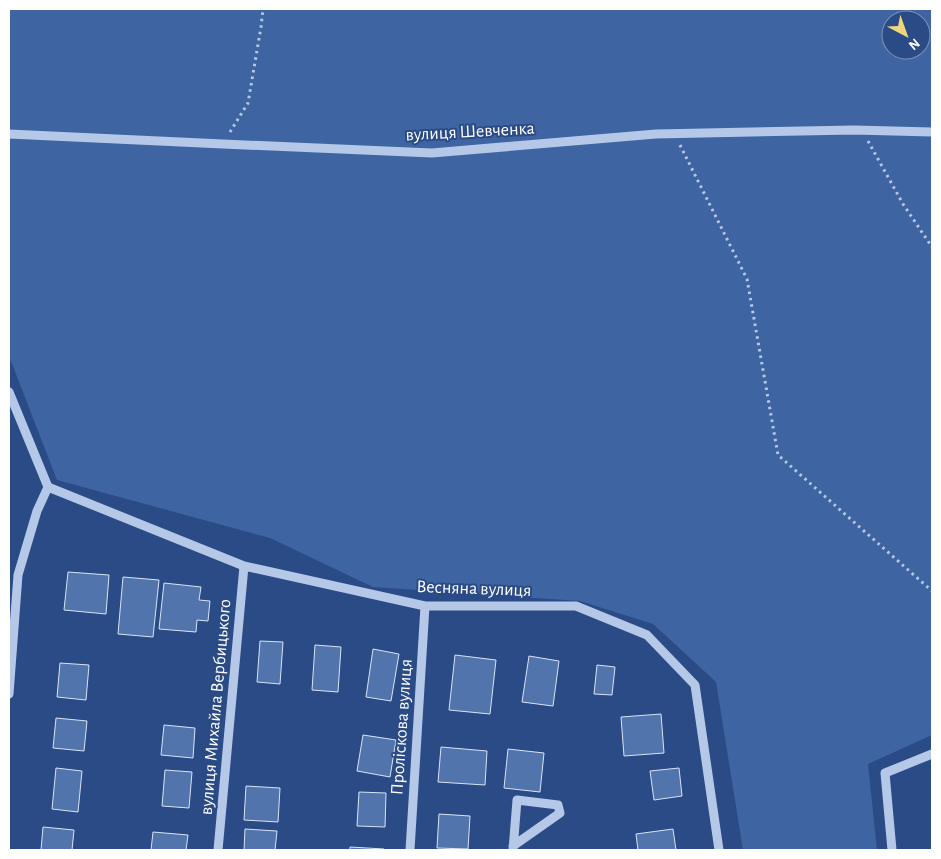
<svg xmlns="http://www.w3.org/2000/svg" width="941" height="859" viewBox="0 0 941 859" font-family="'Alegreya Sans',sans-serif">
  <rect width="100%" height="100%" fill="#2a4b86"/>
  <path fill="#3e64a2" fill-rule="evenodd" d="M9,9H932V735L868,764L877,850H743L716,682L653,624L580,601L373,587L270,538L57,480L9,356ZM891,20H921V50H891Z"/>
  <path fill="#5274ad" stroke="#d8e4f6" d="M68,572L109,575L106,614L64,610Z
    M123,577L159,580L153,637L118,634Z
    M164,583L201,587L199,600L210,601L208,621L197,620L196,632L159,629Z
    M260,641L283,642L280,684L257,682Z
    M315,645L341,647L338,692L312,690Z
    M373,649L399,654L391,701L366,697Z
    M455,655L496,660L490,714L449,710Z
    M529,656L559,661L553,706L522,702Z
    M60,663L89,665L86,700L57,697Z
    M597,665L615,667L612,695L594,694Z
    M661,714L664,753L624,756L621,717Z
    M56,718L87,721L84,751L53,748Z
    M164,725L195,728L193,758L161,755Z
    M363,735L396,740L390,777L357,771Z
    M441,747L487,751L485,785L438,782Z
    M508,749L544,753L540,792L504,788Z
    M56,768L82,771L78,812L52,809Z
    M679,768L682,796L654,800L650,771Z
    M165,770L192,772L189,808L162,806Z
    M246,786L280,788L278,822L244,820Z
    M359,792L386,793L385,827L357,826Z
    M439,814L470,816L468,849L437,848Z
    M43,827L74,830L72,850H41Z
    M245,829L277,831L275,850H244Z
    M673,829L676,850H638L636,834Z
    M153,832L188,835L186,850H151Z
    M350,847L384,849V850H350Z"/>
  <g fill="none" stroke-linecap="round" stroke-linejoin="round">
    <path stroke="#b5c8e7" stroke-width="3" stroke-dasharray="2.5 4" stroke-linecap="butt" d="M230,132L248,103L261,27L263,9
      M868,141L903,204L932,247
      M680,145L747,279L778,455L932,591"/>
    <path stroke="#b5c8e7" stroke-width="9" d="M9,134L223,144L432,153L656,134L854,130L932,132
      M9,392L48,487
      M48,487L244,566L425,606H576L647,635L695,685L719,850
      M9,694L18,575L37,511L48,487
      M218,850L244,566
      M410,850L425,606
      M513,850L517,800L558,805L560,813L513,846
      M892,850L885,773L932,754"/>
  </g>
  <g text-anchor="middle" stroke-width="4" stroke-linejoin="round" paint-order="stroke">
    <g font-size="18" fill="#fff" stroke="#2a4b86">
      <text transform="translate(470 131) rotate(-3)" y="6">вулиця Шевченка</text>
      <text transform="translate(474 588) rotate(2)" y="6">Весняна вулиця</text>
      <text transform="translate(215 707) rotate(-85)" y="6">вулиця Михайла Вербицького</text>
      <text transform="translate(401 727) rotate(-86)" y="6">Проліскова вулиця</text>
    </g>
  </g>
  <rect width="941" height="859" fill="none" stroke="#ffffff" stroke-width="20"/>
  <g transform="translate(906 35) rotate(139)"><circle r="24" fill="#2a4b86" stroke="#7f93b6"/>
  <path d="M0-4L9 19L0 12L-9 19Z" fill="#eed67c"/>
  <text y="-8" font-size="14" font-weight="bold" text-anchor="middle" fill="#ffffff">N</text>
  </g>
</svg>
